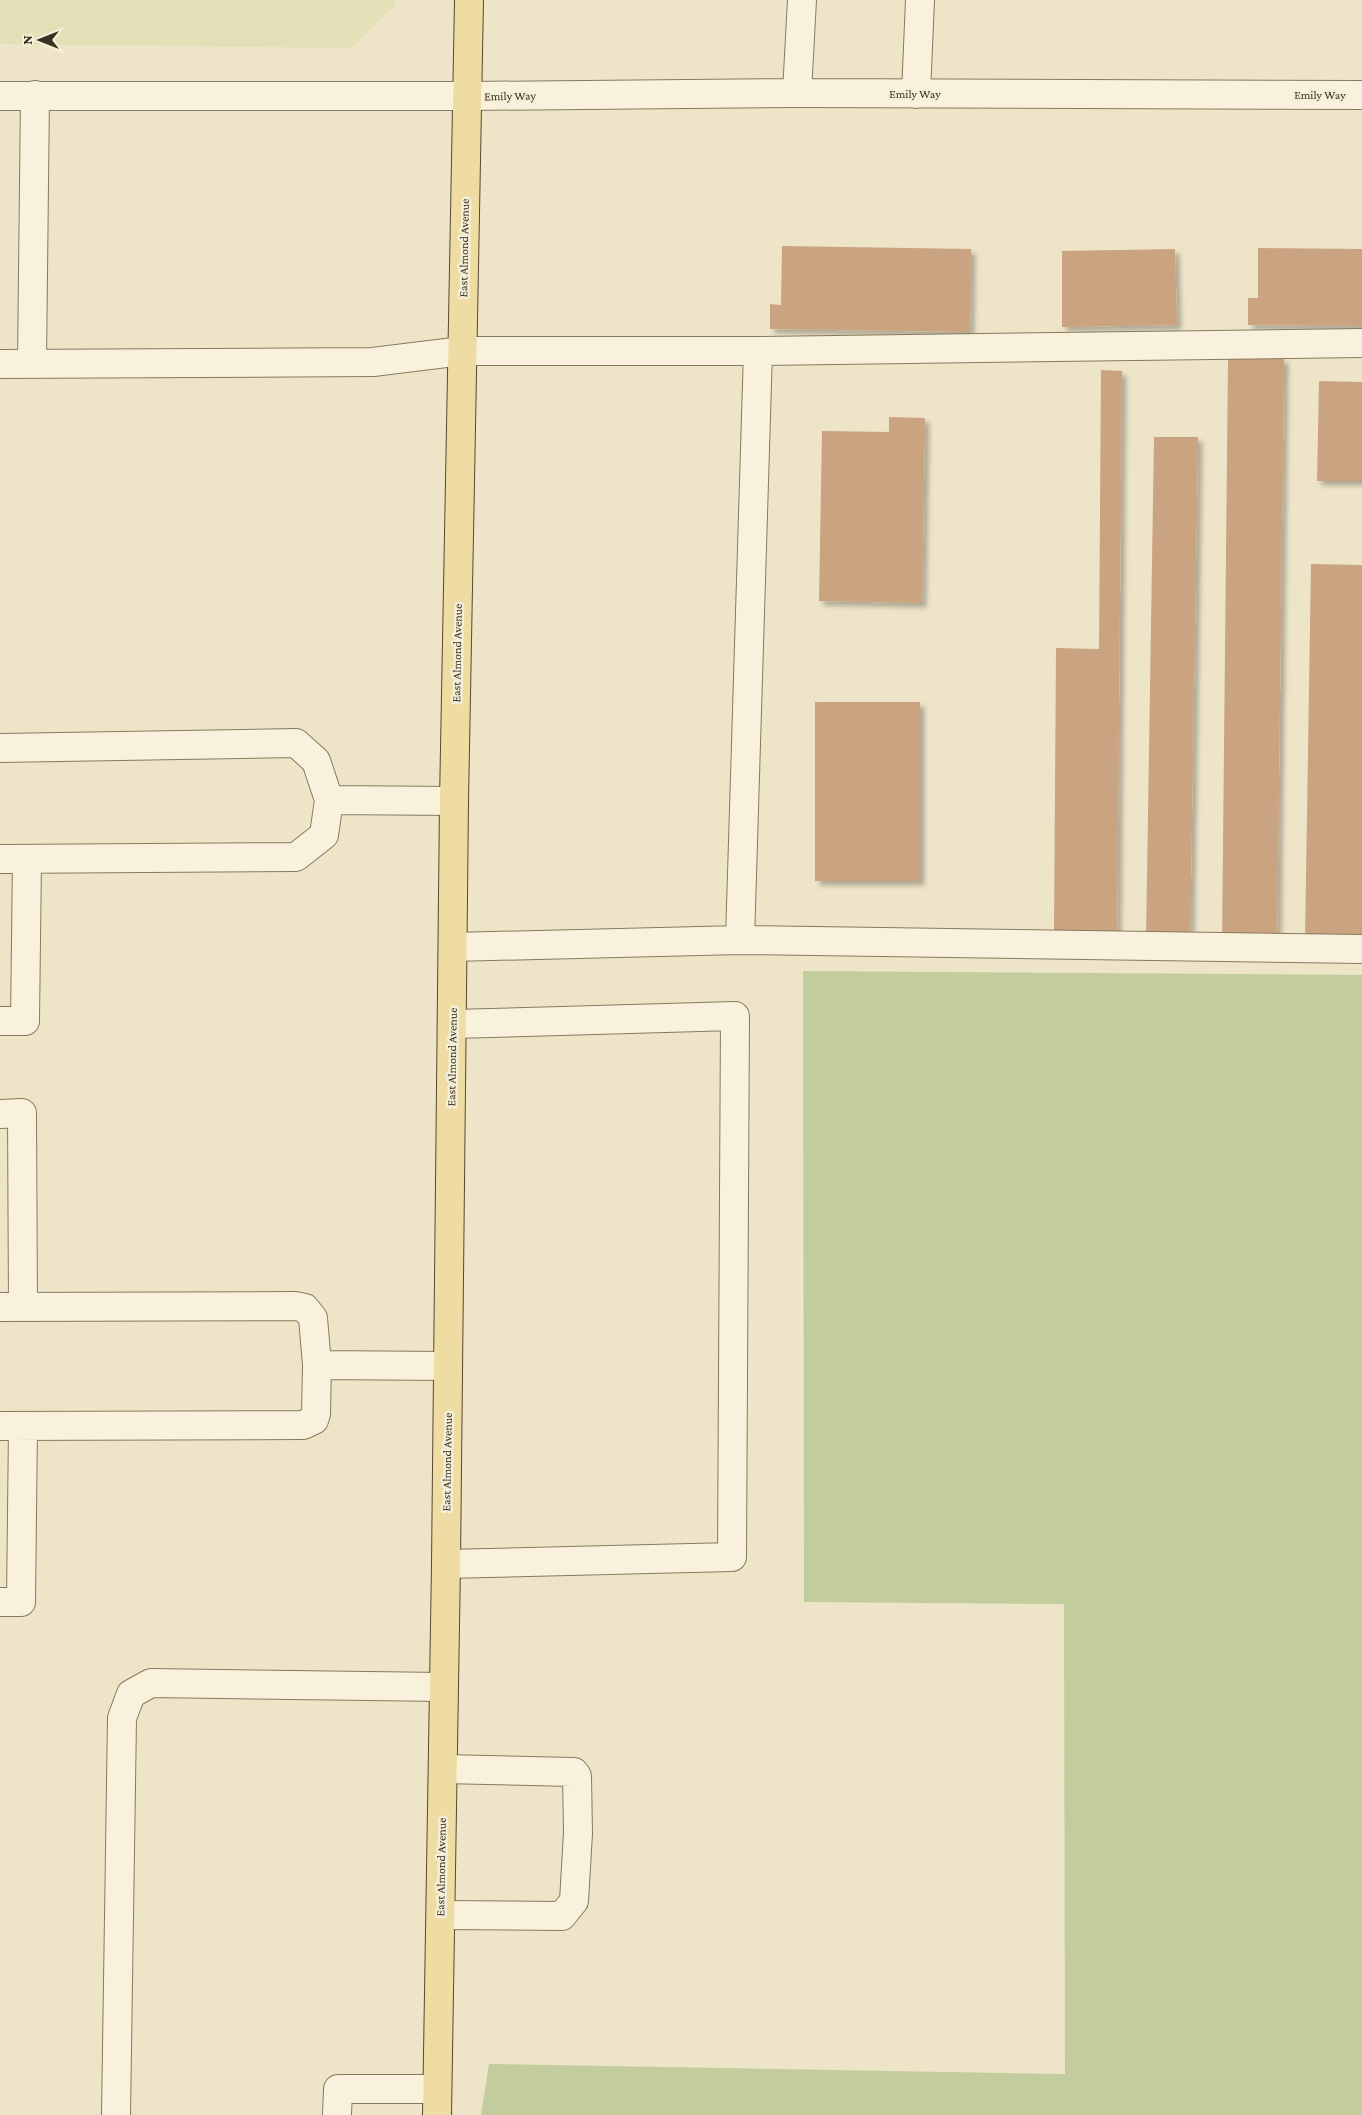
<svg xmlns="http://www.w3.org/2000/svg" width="1362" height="2115" viewBox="0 0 1362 2115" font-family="'Crimson Pro',serif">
  <defs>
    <filter id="shadow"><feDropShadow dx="4.5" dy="4.5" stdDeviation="2.5" flood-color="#0004"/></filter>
  </defs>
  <rect width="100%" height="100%" fill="#eee5c9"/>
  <path fill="#e3dfb7" d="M0,0H395V5L352,48L0,44Z"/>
  <path fill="#c3cc9d" d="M803,971L1362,975V2115H481L489,2064L1065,2074L1064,1604L804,1602Z"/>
  <path fill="#caa480" filter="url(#shadow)" d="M782,246L971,249L970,332L770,329V304L781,305Z
    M1258,248L1362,249V326L1248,325V298H1258Z
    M1175,249L1177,325L1062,327V251Z
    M1228,358H1284L1277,945L1222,944Z
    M1101,370L1122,371L1117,932L1054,931L1056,648L1099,649Z
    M1319,381L1362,382V481H1317Z
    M889,417L925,418L922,603L819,601L822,431L889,432Z
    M1154,437H1198L1190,941L1146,940Z
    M1311,564L1362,565V941L1305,940Z
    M815,702H920V881H815Z"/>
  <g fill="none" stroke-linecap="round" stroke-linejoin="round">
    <defs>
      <path id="minor" d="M797,93L802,0
        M916,94L920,0
        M0,96H468L797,93L1362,95
        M758,351L1362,343
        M32,363L35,95
        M0,364L373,362L462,351H758L740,940
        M0,748L296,743L316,761L329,800
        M0,859L296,857L324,835L329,800L454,801
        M453,947L740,940L1362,949
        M0,1021H25L27,859
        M0,1114L22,1113L23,1307
        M0,1307L295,1306L305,1308L313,1318L317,1365L316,1414L314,1420L303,1425L0,1426
        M317,1365L448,1366
        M446,1564L732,1557L735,1016L453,1024
        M0,1602H21L23,1426
        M441,1915L562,1916L574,1901L578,1833L577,1776L574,1772L443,1769
        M116,2115L122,1718L131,1694L151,1683L443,1687
        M337,2115L338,2089H437"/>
      <path id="major" d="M437,2115L446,1564L454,801L469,0"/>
    </defs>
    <use href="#minor" stroke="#8a785e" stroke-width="30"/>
    <use href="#major" stroke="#584632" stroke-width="30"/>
    <use href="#minor" stroke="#f8f2dd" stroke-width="28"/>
    <use href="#major" stroke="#eedca3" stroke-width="28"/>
  </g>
  <g text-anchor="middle" stroke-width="5" stroke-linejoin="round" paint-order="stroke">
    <g font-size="12" fill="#3b2f21" stroke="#f5efd9">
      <text x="915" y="98">Emily Way</text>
      <text x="1320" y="99">Emily Way</text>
      <text transform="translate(510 96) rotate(-1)" y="4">Emily Way</text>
      <text transform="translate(464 248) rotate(-89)" y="4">East Almond Avenue</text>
      <text transform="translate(457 653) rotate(-89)" y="4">East Almond Avenue</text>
      <text transform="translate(452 1057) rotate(-89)" y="4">East Almond Avenue</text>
      <text transform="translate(447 1462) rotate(-89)" y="4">East Almond Avenue</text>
      <text transform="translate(441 1867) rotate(-89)" y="4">East Almond Avenue</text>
    </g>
  </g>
  <g transform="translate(40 40) rotate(270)" stroke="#f5efd9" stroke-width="4" paint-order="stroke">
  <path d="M0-4L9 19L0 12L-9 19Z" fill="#3b2f21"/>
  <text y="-8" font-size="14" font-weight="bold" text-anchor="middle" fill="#3b2f21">N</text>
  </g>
</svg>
